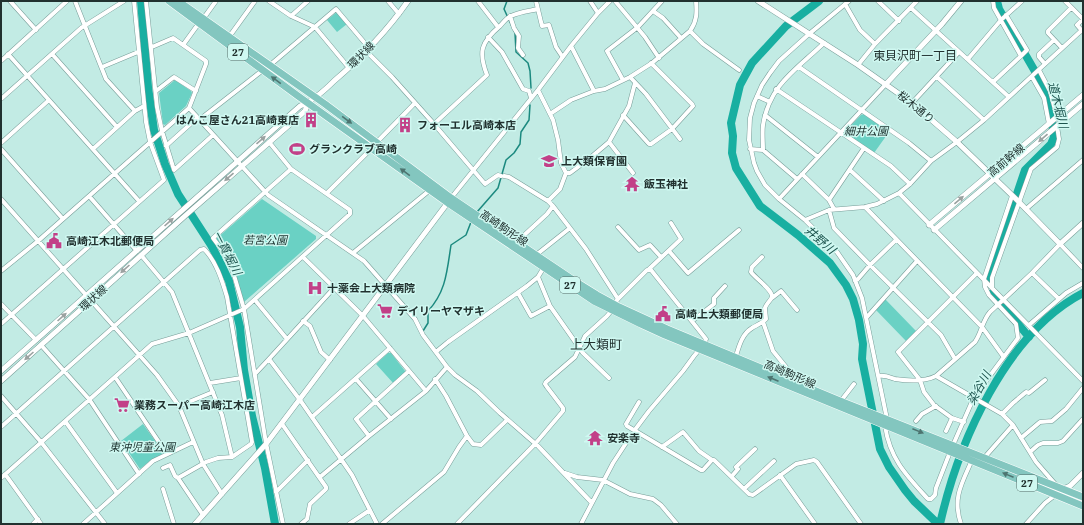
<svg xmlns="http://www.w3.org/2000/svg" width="1084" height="525" viewBox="0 0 1084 525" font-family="'IBM Plex Serif','Noto Sans JP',serif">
  <rect width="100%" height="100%" fill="#c2ebe4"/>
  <path fill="#6ad1c4" d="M337,12L347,24L337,32L327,20Z
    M175,80L191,91L192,93L186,106L165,125L163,124L159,93Z
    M864,114L889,132L874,153L847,134L846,131L861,115Z
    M262,199L316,236V239L244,302L232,264L216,239Z
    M885,299L916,331L906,341L875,309Z
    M388,353H391L405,371V374L394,384L376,364Z
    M143,424L163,452L162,455L151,460L140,469L121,441Z"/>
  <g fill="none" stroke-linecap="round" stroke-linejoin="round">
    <path stroke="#1b897f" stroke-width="1.5" d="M507,1L504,9L515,33L516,52L528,63L530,71L531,88
      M477,212L498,188L506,160L514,153L520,144L521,132L529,120L530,105
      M423,331L428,323V311C446,292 447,271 451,245L466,235L471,222"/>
    <path stroke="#18afa1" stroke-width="8" d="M141,1L148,87L154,130L165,164L178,194L211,245L219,260L229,281L240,327L244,370L252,416L265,468L275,524
      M819,1L786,26L763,51L752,63L740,85L731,123L733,136L732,153L736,168L760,206L798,235L830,263L846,285L853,299L859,320L863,344L862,359L880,449L889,467L905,490L914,501L938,524
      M988,280L1025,170L1051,144L1054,137L1048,97L1044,87L999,9L997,1
      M992,293L1029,337
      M940,524C958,443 1006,333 1083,293"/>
    <defs>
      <path id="minor" d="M10,1L36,30
        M75,1L106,79L135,111
        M146,1L157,107L162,131L174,170L213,135
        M269,1L291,16L315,27L349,68
        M388,1L399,14
        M478,1L498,27
        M536,1L542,26L549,25L556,47L562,56
        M590,1L598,13
        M615,1L645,37L659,58
        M849,1L809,34L779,61L770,73L762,85L754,103L750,118L749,140L754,163L757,171L765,185L779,199L805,220L837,252L853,275L862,298L887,419
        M878,1L899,21
        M993,1L994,8L1021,56L993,82
        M1065,1L1083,19
        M845,4L860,30L875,44
        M911,8L1009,97
        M653,11L663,18L681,38
        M1006,15L1027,50L1021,56
        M291,16L308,1
        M510,16L514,28L519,36L518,48L523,55
        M203,19L216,1
        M1083,19L1077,25L1083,32
        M690,31L703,44L739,70
        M229,37L255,1
        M488,37L502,52L523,89L529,91L531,98
        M183,45L199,23
        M571,46L594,91
        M1062,48L1048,33V31L1071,8
        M366,51L392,77L434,124L485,184L498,175L501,176
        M8,54L139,201
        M52,54L117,127
        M968,59L1001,20L1022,1
        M1,61L67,1
        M1045,64L1039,57V54L1054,40
        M858,65L875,44L917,1
        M269,66L336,9L369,48
        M102,67L138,52
        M799,67L909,143L931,161
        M1039,70L1050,91L1057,117
        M630,77L646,94L680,139
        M937,77L984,120
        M1032,77L1044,98L1049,124
        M623,80L607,51L638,27L662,1
        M776,89L891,166L910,184
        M538,90L553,120L558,140L561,163L566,173
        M156,91L174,77L196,91
        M757,96L770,102
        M1,99L81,28L124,1
        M912,103L959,52
        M189,108L268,195L364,261L415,319L423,335L447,367L455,375L477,391L500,413L538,446L592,503
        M550,114L571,100L594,91L605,89L630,77L652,63L690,31C697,21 697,13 696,1
        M623,115L649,144H651L672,129L693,106L692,104L651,63
        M765,115L818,157
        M199,120L263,70
        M434,124L487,75C478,52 481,42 500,26C503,23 506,18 511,16C519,12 529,11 538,9
        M377,142L415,103
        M609,142L633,173
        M1,143L49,100
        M166,146L197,118
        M1,149L63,219
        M93,149L135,111L144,106
        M750,149L763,150
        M850,170L884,201
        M802,174L829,200L834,209
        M504,176L509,177L548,201L553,206L586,249L618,299
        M797,179L763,150C763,142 762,133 763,125C769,85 797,69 824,43
        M327,193L372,148
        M899,193L1083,381
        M89,196L137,251
        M451,198L538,90L571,46L598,13L610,1
        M1,199L157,375L179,406L203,464L222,494
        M779,199L886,84
        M829,200L864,148
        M548,201L560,189L566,173H570L590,158L609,142L629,106L635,83
        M865,207L982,327L1003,356
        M1026,209L1083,160
        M829,210L834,228L870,265L896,240
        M805,220L829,210L865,207L877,204L899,193L910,184L931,161L957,142L984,120L1082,30
        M618,227L639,250L650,245L661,257
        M519,243L521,238L547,214L553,206
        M669,251L688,273L739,230
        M353,253L430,190
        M141,255L172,292L222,415L232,457
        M536,255L570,228
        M303,257L363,316L426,391
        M649,269L681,239L671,223
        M1,271L38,241L189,108L206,64V61L173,38L152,47
        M1032,273L1059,299
        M538,277L550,306
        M855,281L858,279L870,265L941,335L955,359
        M992,287V278L1031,169L1057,147L1059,139L1057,126
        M518,293L531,316L550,306L583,353L609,378
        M772,298L781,291L797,310
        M255,300L287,339
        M1,304L36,340
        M867,317L917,261
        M303,321L310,326L321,352L330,360
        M692,321L714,304V298L725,286
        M763,322L773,351L786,367L782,375
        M1,324L164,180L150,142L146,122L134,1
        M1029,325L1066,293L1083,283
        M41,345L89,399L139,474
        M437,351L448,342L527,286L538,277L544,267
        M736,356C739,346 742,334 752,328C757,325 762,323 766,319L765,308C766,304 771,300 772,297C773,290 755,278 751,272L752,267L762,257
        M269,359L300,400L352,475L377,524
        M255,374L269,359L334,288
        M879,376C885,375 889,377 895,379C908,381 924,382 936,376L975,342C982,332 982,321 990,312L1032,273L1060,244L1083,268
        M936,376L1002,414L1013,425L1036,462L1056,485
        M115,377L167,454
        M356,379L391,419
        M435,379L446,396L467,436L473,444L481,445L507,420
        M210,383L241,378
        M1,396L41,442L105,524
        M639,402L626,424L627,426L701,470H703L712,460H714L749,494L753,495L796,464L814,460L817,462L861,524
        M840,402L854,384
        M179,406L213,392
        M1002,414L1013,403L1026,392L1029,393L1045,380
        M312,417L390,348
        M65,421L117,493
        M916,421L922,414L936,406
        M964,422L952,418L934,405L924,392L920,380L898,352L977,273
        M282,424L326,487V489L310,504L307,519L301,524
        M885,426C890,459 906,475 928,499H931L935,495L936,488L950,452
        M1,427L200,250L204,249C216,261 222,280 227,297L252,442L251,444L232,457L218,458L206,462L178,478L203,515
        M946,431L952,418
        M369,436L356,419L409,371
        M1021,438L1040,422L1052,421L1066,409L1083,388
        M953,445L974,397L1018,338L1016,324L989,295L985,287L984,279L1012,196
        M662,447L683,432L699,451L712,460
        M1030,452L1038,445L1043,443H1058L1063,441L1083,419
        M984,458L1013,425
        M163,468L170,465L175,476L178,478
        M565,473L577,477L603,480L630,494L653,499L661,505L677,524
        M5,474L41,524
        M780,475L815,524
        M732,476L738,469L736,467L755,449
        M320,477L369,436L426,391L447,367
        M1,478L152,344L189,333L244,309L350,214V210L291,169L269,142
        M163,489L174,524
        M744,489L774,461
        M276,492L308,460
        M33,524L38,519
        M83,524L153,461L193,442
        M283,524L266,443L244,309L231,265L225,254L213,238L291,169
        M349,524L370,510
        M382,524L444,472L459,447L467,436
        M457,524L535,444L563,411V408L547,387L545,384L546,382L575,357L585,336L607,316L616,305L617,300L647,270H651L706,339L704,344L694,356L683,371L649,411L634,431L613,463L581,524
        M961,524C952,498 962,483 972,460
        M1026,524L1045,503L1063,489"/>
      <path id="tertiary" d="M758,1L858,65L912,103L957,142L1018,201L1060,244L1083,223
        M886,84L942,24L961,1
        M929,225L1083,95
        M934,230L1083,104
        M1,371L300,106C313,101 324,91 334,81C362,57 387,31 408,1
        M1,381L186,215L305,111L308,103
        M1063,489L1070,486L1083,473
        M195,524L266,444L449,201"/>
      <path id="primary" d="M169,1L298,96L448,203L594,301L641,324L665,335L1083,506
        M178,1L325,104L451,198L576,282L597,295L619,307L667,329L840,401L1083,497"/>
    </defs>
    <use href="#minor" stroke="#779d98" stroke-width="5"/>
    <use href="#tertiary" stroke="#779d98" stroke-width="6"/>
    <use href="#primary" stroke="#fff" stroke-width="8"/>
    <use href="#minor" stroke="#fff" stroke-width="4"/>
    <use href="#tertiary" stroke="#fff" stroke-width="5"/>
    <use href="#primary" stroke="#83c6bf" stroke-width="7"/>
  </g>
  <defs><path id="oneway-solid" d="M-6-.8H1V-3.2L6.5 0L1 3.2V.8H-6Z"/></defs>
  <g fill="#4d7470">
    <use href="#oneway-solid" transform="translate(276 80) rotate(-144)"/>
    <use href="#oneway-solid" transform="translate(347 120) rotate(36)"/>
    <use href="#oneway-solid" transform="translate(405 172) rotate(-144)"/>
    <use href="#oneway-solid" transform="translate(773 379) rotate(-157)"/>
    <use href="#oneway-solid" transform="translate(918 431) rotate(22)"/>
    <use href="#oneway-solid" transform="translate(1008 475) rotate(-158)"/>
  </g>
  <g fill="#9ba2a1">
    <use href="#oneway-solid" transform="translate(1043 138) rotate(139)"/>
    <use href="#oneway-solid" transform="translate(261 140) rotate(-41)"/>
    <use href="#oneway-solid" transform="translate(229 177) rotate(139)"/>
    <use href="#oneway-solid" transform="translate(959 200) rotate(-40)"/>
    <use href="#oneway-solid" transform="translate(169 222) rotate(-42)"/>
    <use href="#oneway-solid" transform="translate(125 269) rotate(138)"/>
    <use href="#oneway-solid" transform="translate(62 317) rotate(-42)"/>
    <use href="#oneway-solid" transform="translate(29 356) rotate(138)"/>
  </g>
  <defs>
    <symbol id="building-bare" viewBox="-9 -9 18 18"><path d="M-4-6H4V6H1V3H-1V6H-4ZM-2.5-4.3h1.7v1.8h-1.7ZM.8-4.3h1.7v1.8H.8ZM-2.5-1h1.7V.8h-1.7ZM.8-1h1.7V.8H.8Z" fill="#c24088" stroke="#cff8f1" stroke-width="2.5" paint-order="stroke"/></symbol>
    <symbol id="stadium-bare" viewBox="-9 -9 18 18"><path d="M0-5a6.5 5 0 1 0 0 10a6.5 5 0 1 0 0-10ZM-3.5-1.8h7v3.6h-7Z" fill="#c24088" stroke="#cff8f1" stroke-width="2.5" paint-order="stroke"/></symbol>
    <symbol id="school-bare" viewBox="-9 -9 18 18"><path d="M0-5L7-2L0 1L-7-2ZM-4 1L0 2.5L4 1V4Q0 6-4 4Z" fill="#c24088" stroke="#cff8f1" stroke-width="2.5" paint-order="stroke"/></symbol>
    <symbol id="temple-bare" viewBox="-9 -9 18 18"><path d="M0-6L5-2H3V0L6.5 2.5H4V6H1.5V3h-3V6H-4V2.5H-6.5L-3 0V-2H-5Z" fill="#c24088" stroke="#cff8f1" stroke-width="2.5" paint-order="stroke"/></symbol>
    <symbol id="civic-bare" viewBox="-9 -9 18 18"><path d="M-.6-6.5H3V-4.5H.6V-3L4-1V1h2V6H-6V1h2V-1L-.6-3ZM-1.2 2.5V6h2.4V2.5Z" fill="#c24088" stroke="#cff8f1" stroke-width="2.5" paint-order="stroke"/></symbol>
    <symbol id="hospital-bare" viewBox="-9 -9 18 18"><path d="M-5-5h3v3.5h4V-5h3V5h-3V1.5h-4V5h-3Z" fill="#c24088" stroke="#cff8f1" stroke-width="2.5" paint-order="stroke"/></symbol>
    <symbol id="supermarket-bare" viewBox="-9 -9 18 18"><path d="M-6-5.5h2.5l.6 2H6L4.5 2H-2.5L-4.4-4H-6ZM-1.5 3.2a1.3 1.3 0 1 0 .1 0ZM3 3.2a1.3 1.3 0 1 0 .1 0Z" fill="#c24088" stroke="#cff8f1" stroke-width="2.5" paint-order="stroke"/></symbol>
  </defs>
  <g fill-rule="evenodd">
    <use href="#building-bare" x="300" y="109" width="22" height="22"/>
    <use href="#building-bare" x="394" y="114" width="22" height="22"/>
    <use href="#stadium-bare" x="286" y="138" width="22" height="22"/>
    <use href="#school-bare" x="538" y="150" width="22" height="22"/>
    <use href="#temple-bare" x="621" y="173" width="22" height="22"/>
    <use href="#civic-bare" x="43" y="230" width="22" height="22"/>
    <use href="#hospital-bare" x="304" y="277" width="22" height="22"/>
    <use href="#supermarket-bare" x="374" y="300" width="22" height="22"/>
    <use href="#civic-bare" x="652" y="303" width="22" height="22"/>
    <use href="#supermarket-bare" x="111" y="394" width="22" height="22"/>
    <use href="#temple-bare" x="584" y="427" width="22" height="22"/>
  </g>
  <g text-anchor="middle" stroke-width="3" stroke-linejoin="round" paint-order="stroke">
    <g fill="#cff8f1" stroke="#556d69" stroke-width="1">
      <rect x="228" y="44" width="20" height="16" rx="3"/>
      <rect x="560" y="277" width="20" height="16" rx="3"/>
      <rect x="1017" y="475" width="20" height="16" rx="3"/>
    </g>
    <g font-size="10" font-weight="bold" fill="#21312f">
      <text x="238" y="56">27</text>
      <text x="570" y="289">27</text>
      <text x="1027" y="487">27</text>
    </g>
    <g font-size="11" fill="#21312f" stroke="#cff8f1">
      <text transform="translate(361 55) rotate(-45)" y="4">環状線</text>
      <text transform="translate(916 107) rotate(39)" y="4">桜木通り</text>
      <text transform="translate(1006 160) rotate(-40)" y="4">高前幹線</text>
      <text transform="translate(504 228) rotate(34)" y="4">高崎駒形線</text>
      <text transform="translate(93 298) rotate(-42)" y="4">環状線</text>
      <text transform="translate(790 374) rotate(23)" y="4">高崎駒形線</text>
    </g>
    <g font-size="11" font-weight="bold" fill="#21312f" stroke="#cff8f1" text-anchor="start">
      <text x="299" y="124" text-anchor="end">はんこ屋さん21高崎東店</text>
      <text x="417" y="129">フォーエル高崎本店</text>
      <text x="309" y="153">グランクラブ高崎</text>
      <text x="561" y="165">上大類保育園</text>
      <text x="644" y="188">飯玉神社</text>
      <text x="66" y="245">高崎江木北郵便局</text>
      <text x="327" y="292">十薬会上大類病院</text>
      <text x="397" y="315">デイリーヤマザキ</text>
      <text x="675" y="318">高崎上大類郵便局</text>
      <text x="134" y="409">業務スーパー高崎江木店</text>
      <text x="607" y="442">安楽寺</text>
    </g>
    <g font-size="11" font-style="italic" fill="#203633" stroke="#cff8f1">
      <text x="866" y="135">細井公園</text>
      <text x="265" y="244">若宮公園</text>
      <text x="142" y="451">東沖児童公園</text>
    </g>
    <g font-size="12" fill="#21312f" stroke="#cff8f1">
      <text x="915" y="60">東貝沢町一丁目</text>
    </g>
    <g font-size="12" font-style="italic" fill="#1c534d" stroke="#cff8f1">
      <text transform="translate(1058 105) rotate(76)" y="4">道木堀川</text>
      <text transform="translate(820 240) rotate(40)" y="4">井野川</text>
      <text transform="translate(227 253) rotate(63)" y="4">一貫堀川</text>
      <text transform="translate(979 388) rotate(-61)" y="4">染谷川</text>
    </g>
    <g font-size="13" fill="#21312f" stroke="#cff8f1">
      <text x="596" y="349">上大類町</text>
    </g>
  </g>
  <rect width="1084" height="525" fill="none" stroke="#21312f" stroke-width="4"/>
</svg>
